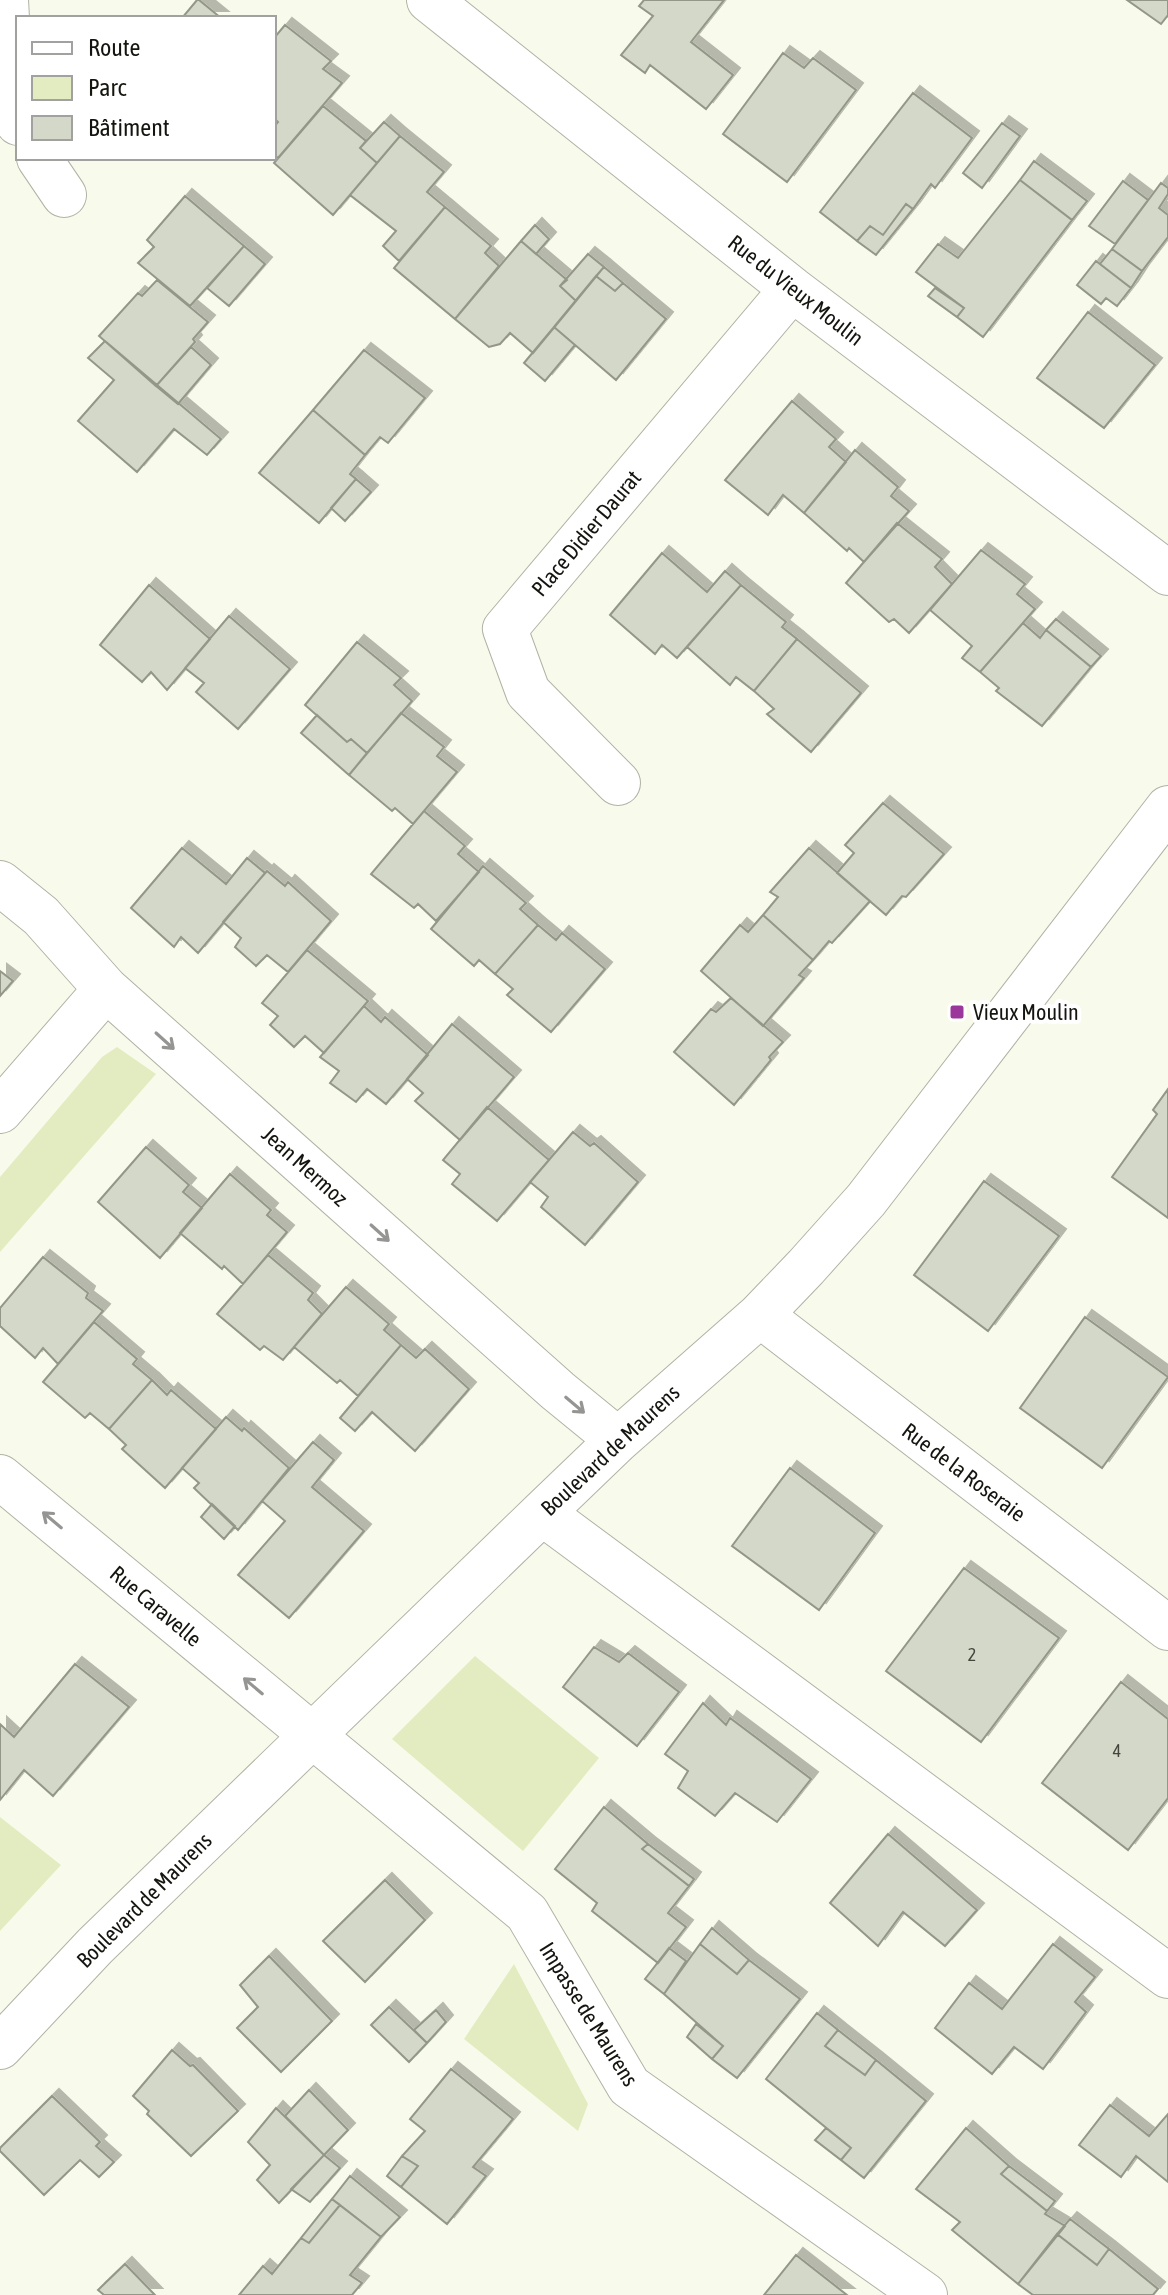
<svg xmlns="http://www.w3.org/2000/svg" width="1168" height="2295" viewBox="0 0 1168 2295" font-family="'Asap Condensed',sans-serif">
  <defs>
    <filter id="shadow"><feDropShadow dx="7" dy="-7" stdDeviation="0" flood-color="#0004"/></filter>
  </defs>
  <rect width="100%" height="100%" fill="#f8fbeb"/>
  <path fill="#e3ecc1" d="M117,1047L156,1074L0,1252V1177L102,1057Z
    M475,1656L599,1758L523,1851L392,1739Z
    M0,1817L61,1865L0,1931Z
    M514,1964L588,2104L578,2131L464,2039Z"/>
  <path fill="#d4d8c8" stroke="#939788" stroke-width="2" filter="url(#shadow)" d="M197,0H199L221,18H182Z
    M644,0H724L691,42L733,75L706,109L650,65L645,73L621,55L653,16L639,6Z
    M1127,0H1168V15L1161,24Z
    M285,25L331,61L323,69L342,83L278,158L274,155V127L278,122L274,118V38Z
    M783,53L804,68L813,58L856,90L787,182L723,134Z
    M913,93L972,138L935,188L931,184L913,209L906,204L883,235L870,226L857,241L820,212Z
    M323,106L366,141L360,148L377,163L333,215L274,163Z
    M384,122L400,136L377,163L360,148Z
    M1002,123L1020,136L982,188L963,173Z
    M400,136L444,172L427,192L445,207L399,261L383,246L396,231L350,195Z
    M1034,161L1087,201L1072,220L1020,180Z
    M1020,180L1072,220L983,337L957,317L964,308L916,272L938,244L958,258Z
    M1123,181L1148,200L1115,244L1089,226Z
    M1161,183L1168,188V194L1159,208L1168,215V237L1142,271L1112,249Z
    M185,196L244,246L190,306L138,263L154,247L147,240Z
    M906,204L913,209L876,255L857,241L870,226L883,235Z
    M445,207L491,246L485,253L499,266L455,319L394,268Z
    M535,225L549,239L536,254L521,241Z
    M521,241L567,280L560,286L576,301L533,353L510,333L500,344L489,347L455,319Z
    M244,246L265,264L229,306L207,288Z
    M1112,249L1142,271L1131,288L1100,264Z
    M588,254L604,267L576,301L560,286Z
    M1096,261L1131,288L1117,306L1106,298L1101,304L1077,285Z
    M604,267L623,283L615,291L596,276Z
    M596,276L615,291L623,283L666,319L616,380L554,327Z
    M157,280L208,322L193,339L195,342L156,386L99,336L138,293L142,296Z
    M935,288L964,308L957,317L928,296Z
    M1088,312L1155,365L1104,428L1037,378Z
    M554,327L575,345L545,381L524,363Z
    M105,341L221,439L207,455L174,429L137,472L78,421L114,380L88,358Z
    M191,347L211,365L178,404L156,386Z
    M364,350L425,398L388,443L380,437L365,455L313,410Z
    M792,401L836,439L829,447L846,462L804,513L783,495L768,515L725,480Z
    M313,410L365,455L350,474L356,479L319,523L259,473Z
    M855,450L898,487L891,496L909,511L864,562L849,548L847,551L804,513Z
    M356,479L371,492L345,521L331,508Z
    M897,523L942,559L935,567L952,584L909,633L894,619L889,622L846,583Z
    M981,550L1025,584L1017,594L1035,609L980,672L962,658L972,646L930,610Z
    M662,553L707,592L725,571L741,585L677,658L662,645L655,654L610,615Z
    M149,585L210,639L167,690L151,672L142,682L100,645Z
    M741,585L786,622L782,627L797,639L754,691L736,677L730,685L687,647Z
    M229,616L290,669L238,729L196,692L204,683L185,668Z
    M1056,619L1101,656L1091,667L1046,630Z
    M1023,623L1040,638L1046,630L1091,667L1042,726L996,691L999,688L980,672Z
    M797,639L861,693L811,752L767,714L774,709L754,691Z
    M357,642L401,678L394,685L412,701L367,753L351,739L347,742L305,705Z
    M401,713L444,747L437,756L457,772L413,824L395,808L392,811L349,775Z
    M317,715L347,742L351,739L367,753L349,775L301,733Z
    M883,803L944,854L906,897L902,896L886,915L837,873L854,853L845,845Z
    M424,811L465,846L458,854L479,872L436,921L418,904L414,908L371,874Z
    M182,848L226,884L247,858L265,873L198,953L181,937L174,947L131,908Z
    M809,848L870,901L832,943L829,941L813,960L763,915L778,897L770,892Z
    M483,866L526,903L520,909L538,925L495,974L479,960L474,966L431,929Z
    M267,871L285,886L288,882L331,921L288,972L267,955L256,966L235,947L241,938L223,922Z
    M763,915L813,960L799,975L804,978L763,1026L701,971L740,925L748,932Z
    M538,925L556,940L562,933L605,969L551,1032L507,995L513,989L495,974Z
    M307,950L368,1001L324,1053L305,1036L294,1047L270,1025L278,1016L262,1003Z
    M0,971L13,981L0,996Z
    M731,998L783,1042L769,1057L771,1060L734,1105L674,1052L711,1009L716,1012Z
    M364,1006L381,1022L385,1017L428,1055L386,1104L367,1089L356,1102L330,1083L339,1071L320,1057Z
    M452,1024L514,1077L460,1140L415,1101L423,1093L407,1079Z
    M1168,1089V1218L1112,1177L1157,1114L1153,1110Z
    M487,1107L549,1160L497,1221L452,1184L460,1174L443,1160Z
    M573,1132L590,1146L594,1143L638,1182L585,1245L541,1207L548,1197L530,1182Z
    M146,1147L189,1185L183,1192L202,1208L160,1258L98,1202Z
    M230,1174L271,1210L267,1215L287,1232L243,1284L224,1266L222,1269L180,1233Z
    M984,1181L1059,1236L988,1331L914,1275Z
    M268,1255L313,1293L308,1300L322,1314L283,1360L264,1346L260,1350L217,1314Z
    M43,1257L88,1293L86,1298L103,1311L58,1364L43,1348L35,1358L0,1326V1308Z
    M346,1287L389,1324L384,1330L401,1345L358,1396L340,1380L337,1383L294,1347Z
    M1085,1317L1168,1377L1102,1468L1020,1408Z
    M94,1322L137,1359L133,1364L152,1380L109,1429L90,1413L85,1418L43,1382Z
    M401,1345L416,1358L425,1349L469,1389L415,1451L372,1412L355,1431L340,1418Z
    M152,1380L167,1395L171,1390L216,1429L165,1488L122,1449L126,1445L109,1429Z
    M226,1417L242,1431L244,1428L289,1468L238,1530L194,1488L199,1483L182,1468Z
    M313,1442L334,1460L312,1487L364,1531L289,1618L238,1575L285,1521L262,1501Z
    M790,1468L875,1533L819,1610L732,1546Z
    M212,1504L235,1526L224,1539L201,1517Z
    M964,1568L1059,1638L981,1742L886,1671Z
    M594,1647L619,1662L628,1653L679,1692L637,1746L563,1687Z
    M75,1664L129,1707L53,1796L24,1770L0,1800V1724L14,1737Z
    M1121,1682L1168,1719V1798L1128,1850L1042,1783Z
    M703,1703L726,1725L730,1718L811,1779L777,1822L735,1793L715,1816L678,1788L688,1771L665,1754Z
    M604,1807L648,1844L642,1849L689,1886L668,1913L686,1927L658,1963L592,1911L597,1903L555,1869Z
    M888,1834L977,1910L945,1946L903,1912L878,1946L830,1903Z
    M648,1844L694,1879L689,1886L642,1849Z
    M385,1880L425,1920L365,1982L323,1941Z
    M712,1928L749,1960L737,1974L700,1944Z
    M700,1944L737,1974L749,1960L800,1999L737,2078L712,2059L723,2046L664,1994Z
    M1053,1944L1095,1977L1075,2002L1086,2012L1043,2069L1014,2047L992,2074L935,2028L969,1983L1002,2009Z
    M669,1948L686,1961L664,1994L645,1979Z
    M269,1956L332,2021L281,2072L237,2028L258,2007L240,1985Z
    M389,2007L427,2043L409,2062L371,2025Z
    M436,2010L446,2022L427,2043L414,2030Z
    M817,2013L838,2030L825,2046L865,2075L876,2060L926,2101L864,2178L841,2160L851,2148L766,2079Z
    M696,2024L723,2046L712,2059L687,2037Z
    M838,2030L876,2060L865,2075L825,2046Z
    M172,2050L190,2066L193,2065L238,2111L191,2156L147,2114L149,2111L133,2096Z
    M451,2069L513,2119L473,2167L486,2176L447,2224L401,2187L418,2166L402,2156L425,2131L410,2119Z
    M309,2090L348,2130L324,2155L285,2116Z
    M52,2096L100,2142L96,2146L114,2162L99,2177L80,2160L44,2195L0,2151V2148Z
    M1110,2105L1149,2136L1168,2114V2182L1136,2156L1121,2177L1079,2145Z
    M276,2108L324,2155L279,2203L257,2180L270,2165L248,2142Z
    M826,2128L851,2148L841,2160L815,2140Z
    M966,2128L1009,2166L1001,2174L1047,2211L1045,2214L1065,2226L1018,2284L952,2230L960,2222L916,2189Z
    M324,2155L340,2168L310,2202L291,2189Z
    M402,2156L418,2166L401,2187L387,2176Z
    M1009,2166L1055,2201L1047,2211L1001,2174Z
    M350,2176L400,2217L381,2237L332,2199Z
    M332,2199L340,2205L309,2243L301,2238Z
    M340,2205L381,2237L350,2275L362,2283L352,2295H239L263,2266L272,2274L301,2238L309,2243Z
    M1070,2219L1109,2249L1097,2265L1057,2234Z
    M1057,2234L1097,2265L1109,2249L1158,2289L1153,2295H1033L1018,2284Z
    M796,2255L847,2295H764Z
    M125,2264L155,2295H104L98,2290Z"/>
  <g fill="none" stroke-linecap="round" stroke-linejoin="round">
    <defs>
      <path id="minor" d="M6,0L10,73L18,123
        M429,0L792,289L1168,573
        M39,158L64,195
        M618,783L528,692L505,629L792,289
        M0,883L41,916L106,989L558,1391L618,1440
        M0,1111L106,989
        M760,1315L1168,1628
        M0,1477L527,1913L629,2086L925,2295
        M542,1513L1168,1976
        M0,2047L95,1946L542,1513L618,1440L760,1315L806,1267L866,1200L1168,808"/>
    </defs>
    <use href="#minor" stroke="#b0b3a4" stroke-width="46"/>
    <use href="#minor" stroke="#fff" stroke-width="44"/>
  </g>
  <defs><path id="oneway-shaft" d="M-6 0H5M1.5-3L5.5 0L1.5 3" fill="none" stroke-width="1.6" stroke-linecap="round" stroke-linejoin="round" transform="scale(2)"/></defs>
  <g stroke="#959693">
    <use href="#oneway-shaft" transform="translate(165 1041) rotate(42)"/>
    <use href="#oneway-shaft" transform="translate(380 1233) rotate(42)"/>
    <use href="#oneway-shaft" transform="translate(575 1405) rotate(40)"/>
    <use href="#oneway-shaft" transform="translate(52 1520) rotate(-140)"/>
    <use href="#oneway-shaft" transform="translate(253 1686) rotate(-140)"/>
  </g>
  <rect fill="#9b369b" stroke="#fff" stroke-width="3" x="949" y="1004" width="16" height="16" rx="4"/>
  <g text-anchor="middle" stroke-width="8" stroke-linejoin="round" paint-order="stroke">
    <g font-size="18" fill="#44463d">
      <text x="972" y="1661">2</text>
      <text x="1117" y="1757">4</text>
    </g>
    <g font-size="22" fill="#14150f" stroke="#fff">
      <text transform="translate(796 290) rotate(38)" y="8">Rue du Vieux Moulin</text>
      <text transform="translate(586 533) rotate(-50)" y="8">Place Didier Daurat</text>
      <text transform="translate(305 1166) rotate(42)" y="8">Jean Mermoz</text>
      <text transform="translate(610 1450) rotate(-43)" y="8">Boulevard de Maurens</text>
      <text transform="translate(964 1472) rotate(37)" y="8">Rue de la Roseraie</text>
      <text transform="translate(156 1606) rotate(40)" y="8">Rue Caravelle</text>
      <text transform="translate(144 1900) rotate(-45)" y="8">Boulevard de Maurens</text>
      <text transform="translate(589 2014) rotate(58)" y="8">Impasse de Maurens</text>
    </g>
    <g font-size="22" fill="#14150f" stroke="#fff" text-anchor="start">
      <text x="973" y="1020">Vieux Moulin</text>
    </g>
  </g>
  <rect x="16" y="16" width="260" height="144" fill="#ffffff" stroke="#a1a19f" stroke-width="2"/>
  <rect x="32" y="42" width="40" height="12" fill="#ffffff" stroke="#a1a19f" stroke-width="2"/>
  <text x="88" y="56" font-size="24" fill="#14150f">Route</text>
  <rect x="32" y="76" width="40" height="24" fill="#e3ecc1" stroke="#a1a19f" stroke-width="2"/>
  <text x="88" y="96" font-size="24" fill="#14150f">Parc</text>
  <rect x="32" y="116" width="40" height="24" fill="#d4d8c8" stroke="#a1a19f" stroke-width="2"/>
  <text x="88" y="136" font-size="24" fill="#14150f">Bâtiment</text>
</svg>
